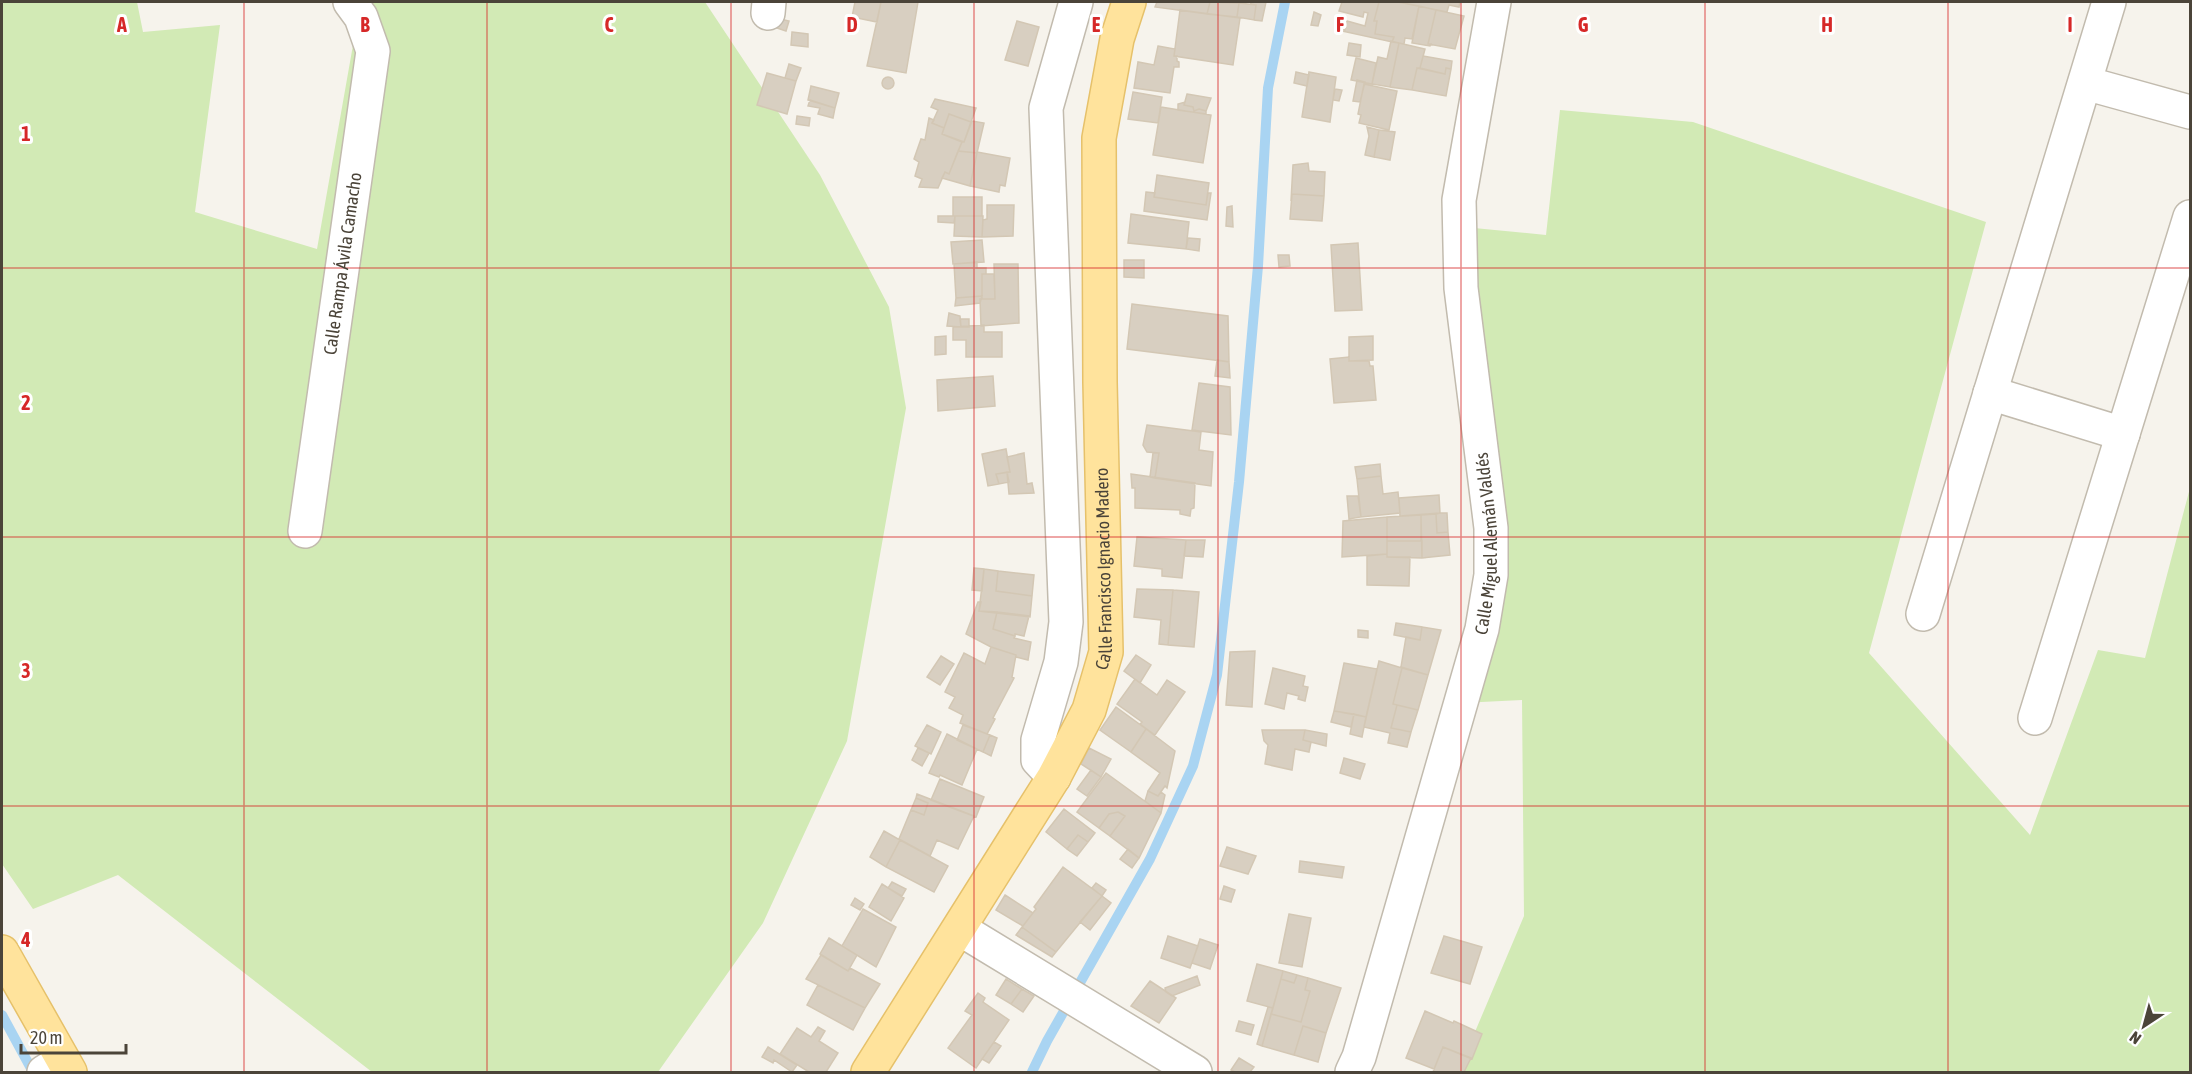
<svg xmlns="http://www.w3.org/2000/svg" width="2192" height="1074" viewBox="0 0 2192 1074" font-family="'Asap Condensed',sans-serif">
  <rect width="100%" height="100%" fill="#f6f3ec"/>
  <path fill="#d2eab5" d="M2,2H137L143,32L220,25L195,212L317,249L356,28L333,2H705L820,175L889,307L906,408L847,741L763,923L658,1072H372L118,875L33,909L2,864Z
    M1560,110L1693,122L1986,222L1869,653L2030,835L2098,650L2145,658L2190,488V1072H1458L1524,916L1522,700L1461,703L1482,629L1461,288L1474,228L1546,235Z"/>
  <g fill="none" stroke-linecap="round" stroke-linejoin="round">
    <path stroke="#a9d4f2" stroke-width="10" d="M2,1015L33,1072
      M1032,1072L1047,1041L1150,859L1193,766L1217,675L1239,482L1258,266L1268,88L1285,2"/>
  </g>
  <path fill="#d8cfc1" stroke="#d3c7b4" stroke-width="1.5" d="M855,2H881L877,22L852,17Z
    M881,2H918L906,73L867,66Z
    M1157,2H1210L1207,14L1155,7Z
    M1210,2L1239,3L1237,17L1207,14Z
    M1251,2H1266L1262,21L1254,20L1256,5L1251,4Z
    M1342,2H1379L1374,21H1377L1375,34L1394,37L1392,42L1342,31L1343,29L1345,30L1347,21L1365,26L1368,13L1364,12L1363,17L1339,11Z
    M1379,2H1398L1419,6L1412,39L1405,38L1404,44L1392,42L1394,37L1375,34L1377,21H1374Z
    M1398,2H1460L1459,7L1449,5L1447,12Z
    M1239,3L1256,5L1254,20L1237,17Z
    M1419,6L1436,10L1428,44H1431L1430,46L1412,43Z
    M1180,10L1240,18L1233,65L1174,56Z
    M1436,10L1464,16L1455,49L1428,44Z
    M1314,12L1321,15L1318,26L1311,25Z
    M780,19L789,21L786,31L777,28Z
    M1017,21L1039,27L1028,66L1005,60Z
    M792,32L808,34V47L791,45Z
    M1391,41L1399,43L1390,87L1372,84L1378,57L1387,59Z
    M1349,43L1361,45L1360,57L1347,55Z
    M1399,43L1425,49L1420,68H1417L1412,90L1390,87Z
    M1158,46L1175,49L1174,56H1177V61L1179,62V67H1174L1170,93L1134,88L1138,62L1154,65Z
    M1423,56L1452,61L1451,69L1446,68L1445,74L1420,68Z
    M1356,58L1376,63L1372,84L1351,80Z
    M789,64L801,68L796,81L785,78Z
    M1417,68L1445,74L1446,68L1451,69L1446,96L1412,90Z
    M1296,72L1309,75L1307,86L1294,83Z
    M1309,72L1336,77L1330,122L1302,117Z
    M767,73L796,81L787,114L757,105Z
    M882 83a6 6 0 1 1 12 0a6 6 0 1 1-12 0Z
    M1357,80L1365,82L1360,102L1353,101Z
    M1364,84L1397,91L1389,130L1359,123L1361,115L1358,114Z
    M811,86L839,93L835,108L808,100Z
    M1335,89L1342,90L1339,101L1333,100Z
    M1133,92L1162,97L1158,123L1128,119Z
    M1187,94L1211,98L1206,111L1199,109L1194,111L1193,107L1184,105Z
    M935,99L976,108L971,122L949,114L944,128L932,123L938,110L931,107Z
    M810,100L835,108L833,118L818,114L820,108L808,106Z
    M1185,102L1184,105L1193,107L1194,111L1199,109L1203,110L1206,111V114L1178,110V104Z
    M1161,107L1211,115L1203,163L1153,155Z
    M949,114L971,122L964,142L942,134Z
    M797,116L810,118L809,126L796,124Z
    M929,118L934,120L932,123L944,128L942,134L962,142L949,174L945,172L938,188L919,187L922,179L915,176L919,162L914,159L921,139L925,140Z
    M972,121L984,123L977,153L958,151L962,142H964Z
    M1367,127L1379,130L1374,157L1365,155L1369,136Z
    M1379,130L1395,132L1390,160L1374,157Z
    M958,151L977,153L970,186L942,178L945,172L949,174Z
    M977,152L1010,158L1005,186L1000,185L999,192L970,186Z
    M1308,163L1309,171L1325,172L1324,196L1292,194L1291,201L1293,165Z
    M1157,175L1209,183L1206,205L1154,197Z
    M1146,192L1155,193L1154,197L1206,205L1208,193H1211L1207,220L1144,211Z
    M1292,194L1324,196L1322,221L1290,219Z
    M953,197H982V216H953Z
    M987,205H1014L1013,236L982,237L983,220L987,219Z
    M1232,206L1233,227L1226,226L1227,207Z
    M1131,214L1189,222L1186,249L1128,243Z
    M938,216H955L954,223L938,222Z
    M955,216H983L982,237L954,236Z
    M1188,238L1200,239L1199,251L1186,249Z
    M982,240L984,262L953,264L951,242Z
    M1358,243L1362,310L1335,311L1331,245Z
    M1278,255H1289L1290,266L1279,267Z
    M1124,260H1144V278L1124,277Z
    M977,262V268H986V274H982V296L956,298L954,264Z
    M994,264H1018L1019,323L981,326L980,299H995Z
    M982,274H994L995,299H982Z
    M982,296L980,303L955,306L956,298Z
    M1132,304L1228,316L1229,362L1127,349Z
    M949,313L960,316L961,327L947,326Z
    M960,319H969V327H961Z
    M984,325V332H1002V357H966V340H953V327Z
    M946,336V354L935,355V337Z
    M1373,336V360L1349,361V337Z
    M1349,357V361H1369L1370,366H1373L1376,400L1334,403L1330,359Z
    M1217,360L1229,362L1230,378L1215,376Z
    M993,376L995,406L938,411L937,380Z
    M1199,383L1230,387L1231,435L1192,430Z
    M1147,425L1201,432L1199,450L1213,452L1211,486L1155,478L1159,453L1147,452L1143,445Z
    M1006,449L1010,472L996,474L999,484L988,486L982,454Z
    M1024,453L1027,484L1032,483L1034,493L1009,494L1007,472H1010L1007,457Z
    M1153,453H1159L1155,478L1150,477Z
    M1380,464L1381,476L1357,479L1355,467Z
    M1007,472L1009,482L999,484L996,474Z
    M1131,474L1195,483L1194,508L1191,509L1190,516L1180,514V510L1135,508V488H1132Z
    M1381,476L1383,494L1398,492L1400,513L1361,517L1357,479Z
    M1439,495L1440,513L1400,516L1399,498Z
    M1347,496H1358L1361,517L1349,519Z
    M1440,513H1447L1448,532L1437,533L1436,514Z
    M1436,514L1437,533L1448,532L1450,555L1422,558L1421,515Z
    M1421,515V541H1387V517Z
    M1387,517V554L1342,557L1343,521Z
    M1137,537L1186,540L1182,578L1162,576V569L1134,566Z
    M1186,540H1205L1203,557L1184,556Z
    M1387,541H1422V558L1387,557Z
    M1387,554V557H1410L1409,586L1367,585V556Z
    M974,568L984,569L982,591L972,590Z
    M984,569L998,571L996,591L1032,596L1030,617L979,611Z
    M998,571L1034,575L1032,596L996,591Z
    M1137,589L1173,590L1168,645L1159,644L1161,620L1134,617Z
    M1173,590L1199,592L1194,647L1168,645Z
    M978,602H981L979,611L997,612L993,629L1015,636L1014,638L1031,642L1028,660L1016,657V655L991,647L966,634Z
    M997,612L1029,616L1024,636L1015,634V636L993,629Z
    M1396,623L1422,627L1420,640L1394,635Z
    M1422,627L1441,630L1428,675L1401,667L1406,637L1420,640Z
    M1358,630L1368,631V638L1358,637Z
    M991,647L1016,655L1012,677L1014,678L993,718L995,719L987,734L960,723L963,715L949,708L955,697L945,692L964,653L985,664Z
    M1255,651L1252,707L1226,705L1230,652Z
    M1136,655L1151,665L1140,683L1124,671Z
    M941,656L954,664L940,685L927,677Z
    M1379,661L1402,668L1393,704L1397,705L1391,728L1411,732L1407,747L1388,743L1390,733L1364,727Z
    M1344,663L1377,669L1366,717L1334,711Z
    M1273,668L1305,676L1303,686L1308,687L1305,701L1298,699L1299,696L1287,693L1284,709L1265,704Z
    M1402,668L1428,675L1418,710L1393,704Z
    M1135,679L1157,695L1167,680L1185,692L1155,735L1140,724L1142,722L1117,704Z
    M1397,705L1418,710L1411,732L1391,728Z
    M1116,707L1146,729L1131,752L1100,730Z
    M1334,711L1354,714L1351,727L1331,722Z
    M1354,714L1366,717L1362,737L1350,734Z
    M927,725L941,732L931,754L915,746Z
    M963,725L990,735L983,752L957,740Z
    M1146,729L1175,751L1167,788L1165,786L1158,796L1148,791L1160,773L1131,752Z
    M1262,730H1305L1303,740L1311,742L1309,752L1295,749L1292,770L1265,764L1268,745L1264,741Z
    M1305,730L1327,734L1326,746L1303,740Z
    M947,734L977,749L962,785L940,775L939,777L929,773Z
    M990,735L997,738L991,756L983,752Z
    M918,748L929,753L922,766L912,760Z
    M1089,748L1111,759L1101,777L1081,764Z
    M1344,758L1365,764L1360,779L1340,773Z
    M1091,770L1101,777L1087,796L1077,789Z
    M1106,773L1161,813L1139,858L1110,836L1125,816L1118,812L1109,814L1099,828L1077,812Z
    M940,779L984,797L976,817L931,800Z
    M1148,791L1158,796L1161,792L1165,795L1161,813L1145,801Z
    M917,794L974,816L958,849L937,840L930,856L899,839L911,810L924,815L928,803L916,798Z
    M916,798L928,803L924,815L911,810Z
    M1064,809L1095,833L1088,842L1078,835L1067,849L1046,832Z
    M1118,812L1125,816L1110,836L1099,828L1109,814Z
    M884,831L900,840L886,867L870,857Z
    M1078,835L1088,842L1077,856L1067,849Z
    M900,840L948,866L934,892L886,867Z
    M1227,847L1256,856L1248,874L1220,866Z
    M1128,849L1139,858L1132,868L1120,859Z
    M1300,861L1344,867L1342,878L1299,872Z
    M1063,867L1102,896L1056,952L1022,927L1036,909L1034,907Z
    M892,882L906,889L902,896L888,888Z
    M1096,883L1106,890L1102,896L1092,888Z
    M882,884L904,898L891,921L869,907Z
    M1224,886L1235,890L1231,902L1220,899Z
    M1005,895L1033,913L1023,926L996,910Z
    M1102,896L1111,903L1090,930L1080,922Z
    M855,898L864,904L860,910L851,905Z
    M863,909L896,927L876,967L842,946Z
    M1289,914L1311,918L1302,967L1279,963Z
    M1022,927L1056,952L1052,957L1016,935Z
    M1168,936L1198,946L1190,968L1161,958Z
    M1444,936L1482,947L1470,984L1431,973Z
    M829,938L857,955L848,971L820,954Z
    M1200,939L1218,945L1210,969L1192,963Z
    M821,955L848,971L850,968L880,984L865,1008L806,979Z
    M1257,964L1283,971L1273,1008L1247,1001Z
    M1283,971L1297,975L1294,983L1281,979Z
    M1297,975L1308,978L1305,990L1310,991L1301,1022L1271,1014L1281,979L1294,983Z
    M1197,976L1200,985L1172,996L1166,992L1165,988Z
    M1308,978L1341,988L1326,1033L1303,1026L1294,1055L1262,1046L1271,1014L1301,1022L1310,991L1305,990Z
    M1006,979L1022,989L1011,1004L996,995Z
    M1150,981L1176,998L1159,1023L1131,1006Z
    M818,985L865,1008L853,1030L807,1005Z
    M1022,989L1034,996L1023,1012L1011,1004Z
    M978,993L985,998L983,1002L1009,1020L976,1068L948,1048L972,1015L965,1011Z
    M1268,1007L1273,1008L1262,1046L1257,1044Z
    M1425,1011L1453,1023L1454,1021L1482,1034L1472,1059L1443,1047L1434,1069L1406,1058Z
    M1239,1021L1254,1025L1251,1035L1236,1031Z
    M1303,1026L1326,1033L1318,1062L1294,1055Z
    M818,1027L825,1031L819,1041L838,1053L826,1072H809L780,1054L797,1028L811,1037Z
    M994,1042L1001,1046L989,1063L982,1059Z
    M768,1047L797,1065L792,1072L774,1060L773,1063L762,1057Z
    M1443,1047L1471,1058L1464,1072H1433Z
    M1239,1058L1254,1067L1250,1072H1235L1231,1070Z"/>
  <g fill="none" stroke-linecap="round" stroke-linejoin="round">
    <defs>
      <g id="minor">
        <path d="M768,13L769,2"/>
        <path d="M2085,83L2190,112"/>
        <path d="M1990,393L2123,434"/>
        <path id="s1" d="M305,531L373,51L361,17L350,2"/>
        <path d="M1923,614L2109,2"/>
        <path d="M2035,718L2190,217"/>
        <path d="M1054,777L1038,760V740L1061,662L1066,622L1046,108L1076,2"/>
        <path d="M960,929L1195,1072"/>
        <path d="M44,1072L62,1061"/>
        <path id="s2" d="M1352,1072L1359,1057L1482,629L1491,575V528L1461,288L1459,200L1494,2"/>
      </g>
      <g id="major">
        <path d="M2,952L70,1072"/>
        <path id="s3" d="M868,1072L1054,777L1089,710L1106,652L1100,382L1099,138L1117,39L1129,2"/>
      </g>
    </defs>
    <use href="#minor" stroke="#c2bbae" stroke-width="36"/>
    <use href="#major" stroke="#e6c16a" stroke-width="36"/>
    <use href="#minor" stroke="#fff" stroke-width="33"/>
    <use href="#major" stroke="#ffe39c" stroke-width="33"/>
  </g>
  <path fill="none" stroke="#d62828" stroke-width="1.5" stroke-opacity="0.55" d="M244,2V1072M487,2V1072M731,2V1072M974,2V1072M1218,2V1072M1461,2V1072M1705,2V1072M1948,2V1072M2,268H2190M2,537H2190M2,806H2190"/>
  <g text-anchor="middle" stroke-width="6" stroke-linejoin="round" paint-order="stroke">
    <g font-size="18" fill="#4b4439" stroke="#fff">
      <text dy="6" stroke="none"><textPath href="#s1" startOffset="270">Calle Rampa Ávila Camacho</textPath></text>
      <text dy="6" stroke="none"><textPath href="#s2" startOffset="548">Calle Miguel Alemán Valdés</textPath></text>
      <text dy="6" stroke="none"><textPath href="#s3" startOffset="568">Calle Francisco Ignacio Madero</textPath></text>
    </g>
  </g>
  <g font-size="20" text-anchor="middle" font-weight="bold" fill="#d62828" stroke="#fff" stroke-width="6" stroke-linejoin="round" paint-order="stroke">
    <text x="122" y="32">A</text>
    <text x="365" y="32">B</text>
    <text x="609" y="32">C</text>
    <text x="852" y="32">D</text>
    <text x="1096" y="32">E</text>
    <text x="1340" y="32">F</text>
    <text x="1583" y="32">G</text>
    <text x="1827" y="32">H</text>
    <text x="2070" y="32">I</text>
    <text x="26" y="141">1</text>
    <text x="26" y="410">2</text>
    <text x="26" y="678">3</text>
    <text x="26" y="947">4</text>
  </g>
  <rect width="2192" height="1074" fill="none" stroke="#4b4439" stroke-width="6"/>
  <g transform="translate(2144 1026) rotate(216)" stroke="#ffffff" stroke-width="4.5" paint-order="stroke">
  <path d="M0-4.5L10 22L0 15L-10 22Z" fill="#4b4439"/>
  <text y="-9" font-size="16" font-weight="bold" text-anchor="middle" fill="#4b4439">N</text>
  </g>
  <path d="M21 1044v9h105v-9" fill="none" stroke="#4b4439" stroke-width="3"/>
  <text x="30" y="1044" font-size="18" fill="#4b4439" stroke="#ffffff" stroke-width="4.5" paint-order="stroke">20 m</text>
</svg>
